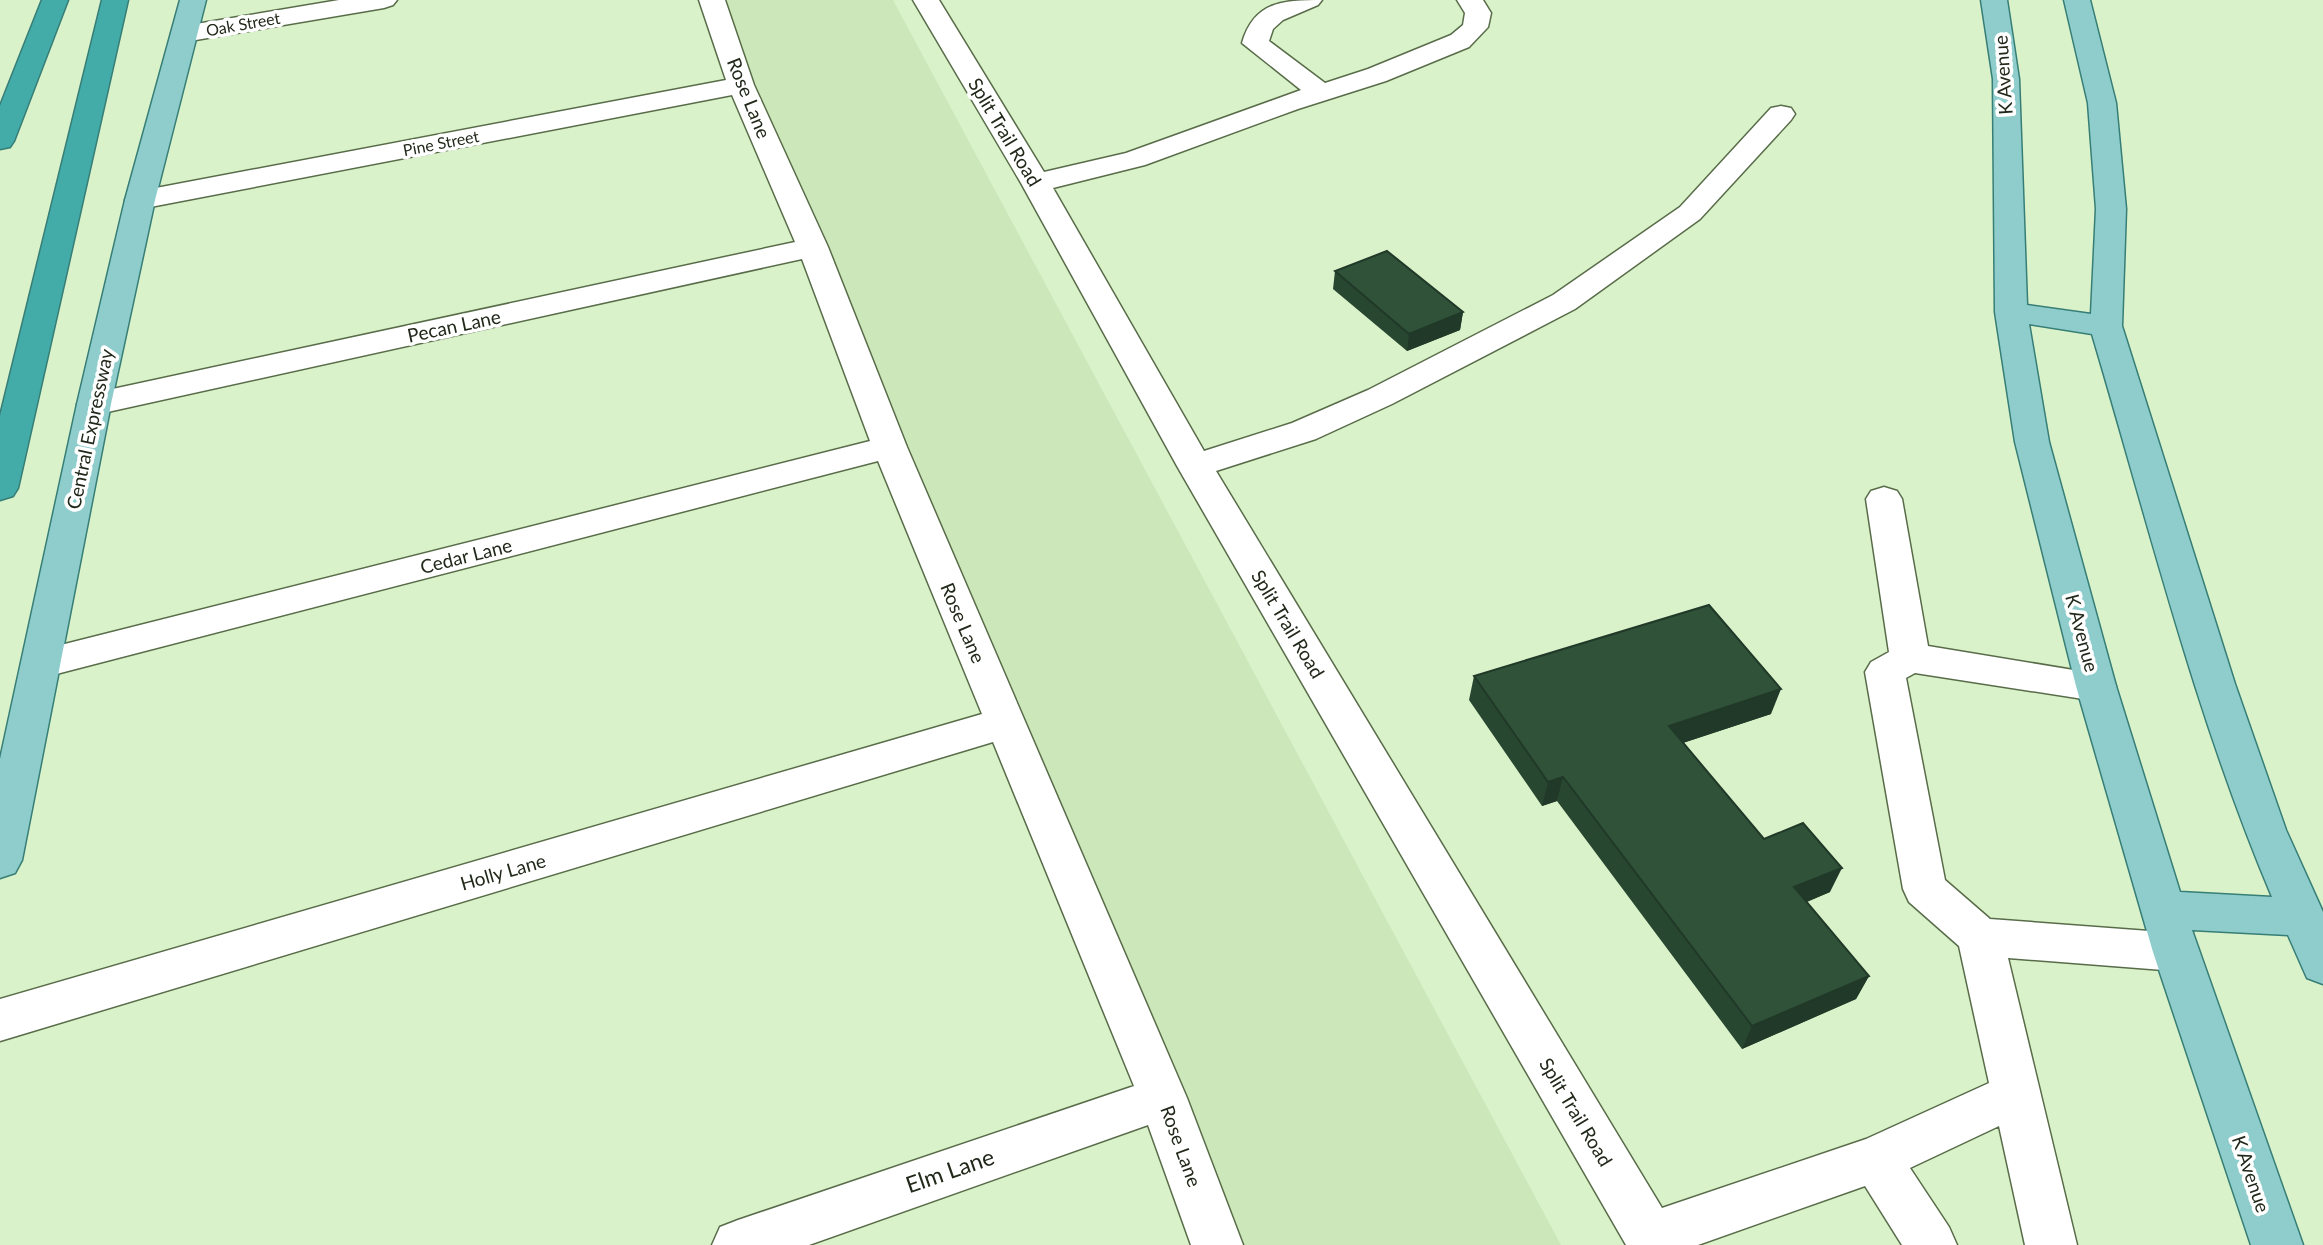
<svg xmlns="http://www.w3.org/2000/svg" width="2323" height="1245" viewBox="0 0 2323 1245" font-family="Lato,sans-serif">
  <rect width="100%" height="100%" fill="#daf2ca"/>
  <path fill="#cce7b9" d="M715,0H893L1561,1245H1215Z"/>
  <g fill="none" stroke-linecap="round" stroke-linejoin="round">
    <defs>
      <path id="minor" d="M339,0H397L393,5L384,8L184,42L175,39L171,34L175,29L184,26Z
        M699,0H725L754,85L828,247L907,447L1187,1098L1243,1245H1191L1148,1125L809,1245H712L720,1227L738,1220L1134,1086L993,742L0,1041V999L982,714L878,461L41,678L27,674L21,664L27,654L41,650L870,441L802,259L94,415L82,412L77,404L82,396L94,393L795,242L732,95L140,209L130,206L125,200L130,194L140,191L726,80Z
        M913,0H939L1044,172L1126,153L1301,90L1242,43C1254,1 1284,0 1322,0L1318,5L1283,20L1273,29L1269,41L1325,83L1368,69L1451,35L1463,25L1465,13L1457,0H1483L1491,13L1488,27L1469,47L1386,81L1298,109L1145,165L1053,188L1204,451L1292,423L1368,390L1553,295L1680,207L1771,108L1781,106L1791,108L1795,114L1791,120L1700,219L1575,309L1392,404L1316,439L1216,471L1662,1208L1866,1139L1989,1083L1959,946L1909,902L1903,889L1865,672L1871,662L1889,652L1866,499L1871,491L1884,487L1897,491L1902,499L1928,646L2110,676L2116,686L2110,696L2096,701L1915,673L1906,678L1945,880L1990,919L2176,933L2192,938L2199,952L2192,966L2176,971L2008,958L2077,1245H2025L1999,1126L1910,1168L1949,1227L1957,1245H1902L1865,1186L1698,1245H1626L1177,466L1021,183Z"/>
      <path id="major" d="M180,0H206L155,200L111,404L22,860L15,873L0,878V759L77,404L125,200Z
        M1981,0H2007L2019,79L2027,305L2091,314L2096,209L2088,103L2064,0H2090L2116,103L2126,209L2122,326L2235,684L2286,830L2323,912V984L2307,978L2288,935L2192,930L2303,1245H2251L2153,952L2076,686L2015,442L1995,312L1993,79ZM2029,324L2092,334C2148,522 2195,715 2272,897L2180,892L2116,686L2049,442Z"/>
      <path id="highway" d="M42,0H68L14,141L10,147L0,149V106Z
        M102,0H128L18,488L13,496L0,500V416Z"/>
    </defs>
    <use href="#minor" stroke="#586c49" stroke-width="3"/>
    <use href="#major" stroke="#377e76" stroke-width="3"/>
    <use href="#highway" stroke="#377e76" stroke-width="3"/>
    <use href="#minor" fill="#fff" fill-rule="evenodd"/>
    <use href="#major" fill="#8ecdcb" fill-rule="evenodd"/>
    <use href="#highway" fill="#43aba8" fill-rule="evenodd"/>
  </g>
  <path fill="#284731" d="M1335,271L1463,312L1460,330L1407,351L1333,289Z
    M1474,676L1771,714L1683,743L1764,839L1830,892L1807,902L1869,976L1856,999L1742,1049L1557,801L1542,806L1469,700Z"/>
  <path fill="#213928" d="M1463,312L1460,330L1407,351L1409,334Z
    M1781,689L1771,714L1661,750L1669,726Z
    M1563,777L1557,801L1542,806L1548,782Z
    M1842,868L1830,892L1784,911L1794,887Z
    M1869,976L1856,999L1742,1049L1752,1026Z"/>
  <path fill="#2f5239" stroke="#213928" stroke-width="2" d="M1387,251L1463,312L1409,334L1335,271Z
    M1709,605L1781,689L1669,726L1764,839L1803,823L1842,868L1794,887L1869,976L1752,1026L1563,777L1548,782L1474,676Z"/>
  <g text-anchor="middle" stroke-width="7" stroke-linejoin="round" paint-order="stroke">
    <g font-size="16" fill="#21291a" stroke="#fff">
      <text transform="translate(243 24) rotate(-10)" y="6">Oak Street</text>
      <text transform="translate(441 143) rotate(-11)" y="6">Pine Street</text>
    </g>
    <g font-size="19" fill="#21291a" stroke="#fff">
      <text transform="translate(2003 75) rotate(-94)" y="7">K Avenue</text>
      <text transform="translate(749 98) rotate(68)" y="7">Rose Lane</text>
      <text transform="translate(1005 132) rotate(59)" y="7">Split Trail Road</text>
      <text transform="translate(454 326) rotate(-12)" y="7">Pecan Lane</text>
      <text transform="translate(90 429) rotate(-78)" y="7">Central Expressway</text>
      <text transform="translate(466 556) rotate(-14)" y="7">Cedar Lane</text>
      <text transform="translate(963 623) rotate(67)" y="7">Rose Lane</text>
      <text transform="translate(1288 624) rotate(59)" y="7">Split Trail Road</text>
      <text transform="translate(2082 633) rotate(75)" y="7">K Avenue</text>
      <text transform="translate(503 872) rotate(-16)" y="7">Holly Lane</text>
      <text transform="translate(1576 1112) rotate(59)" y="7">Split Trail Road</text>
      <text transform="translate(1181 1146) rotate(70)" y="7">Rose Lane</text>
      <text transform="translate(2251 1174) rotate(71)" y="7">K Avenue</text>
    </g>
    <g font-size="23" fill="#21291a" stroke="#fff">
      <text transform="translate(950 1171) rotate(-19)" y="8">Elm Lane</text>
    </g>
  </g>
</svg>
